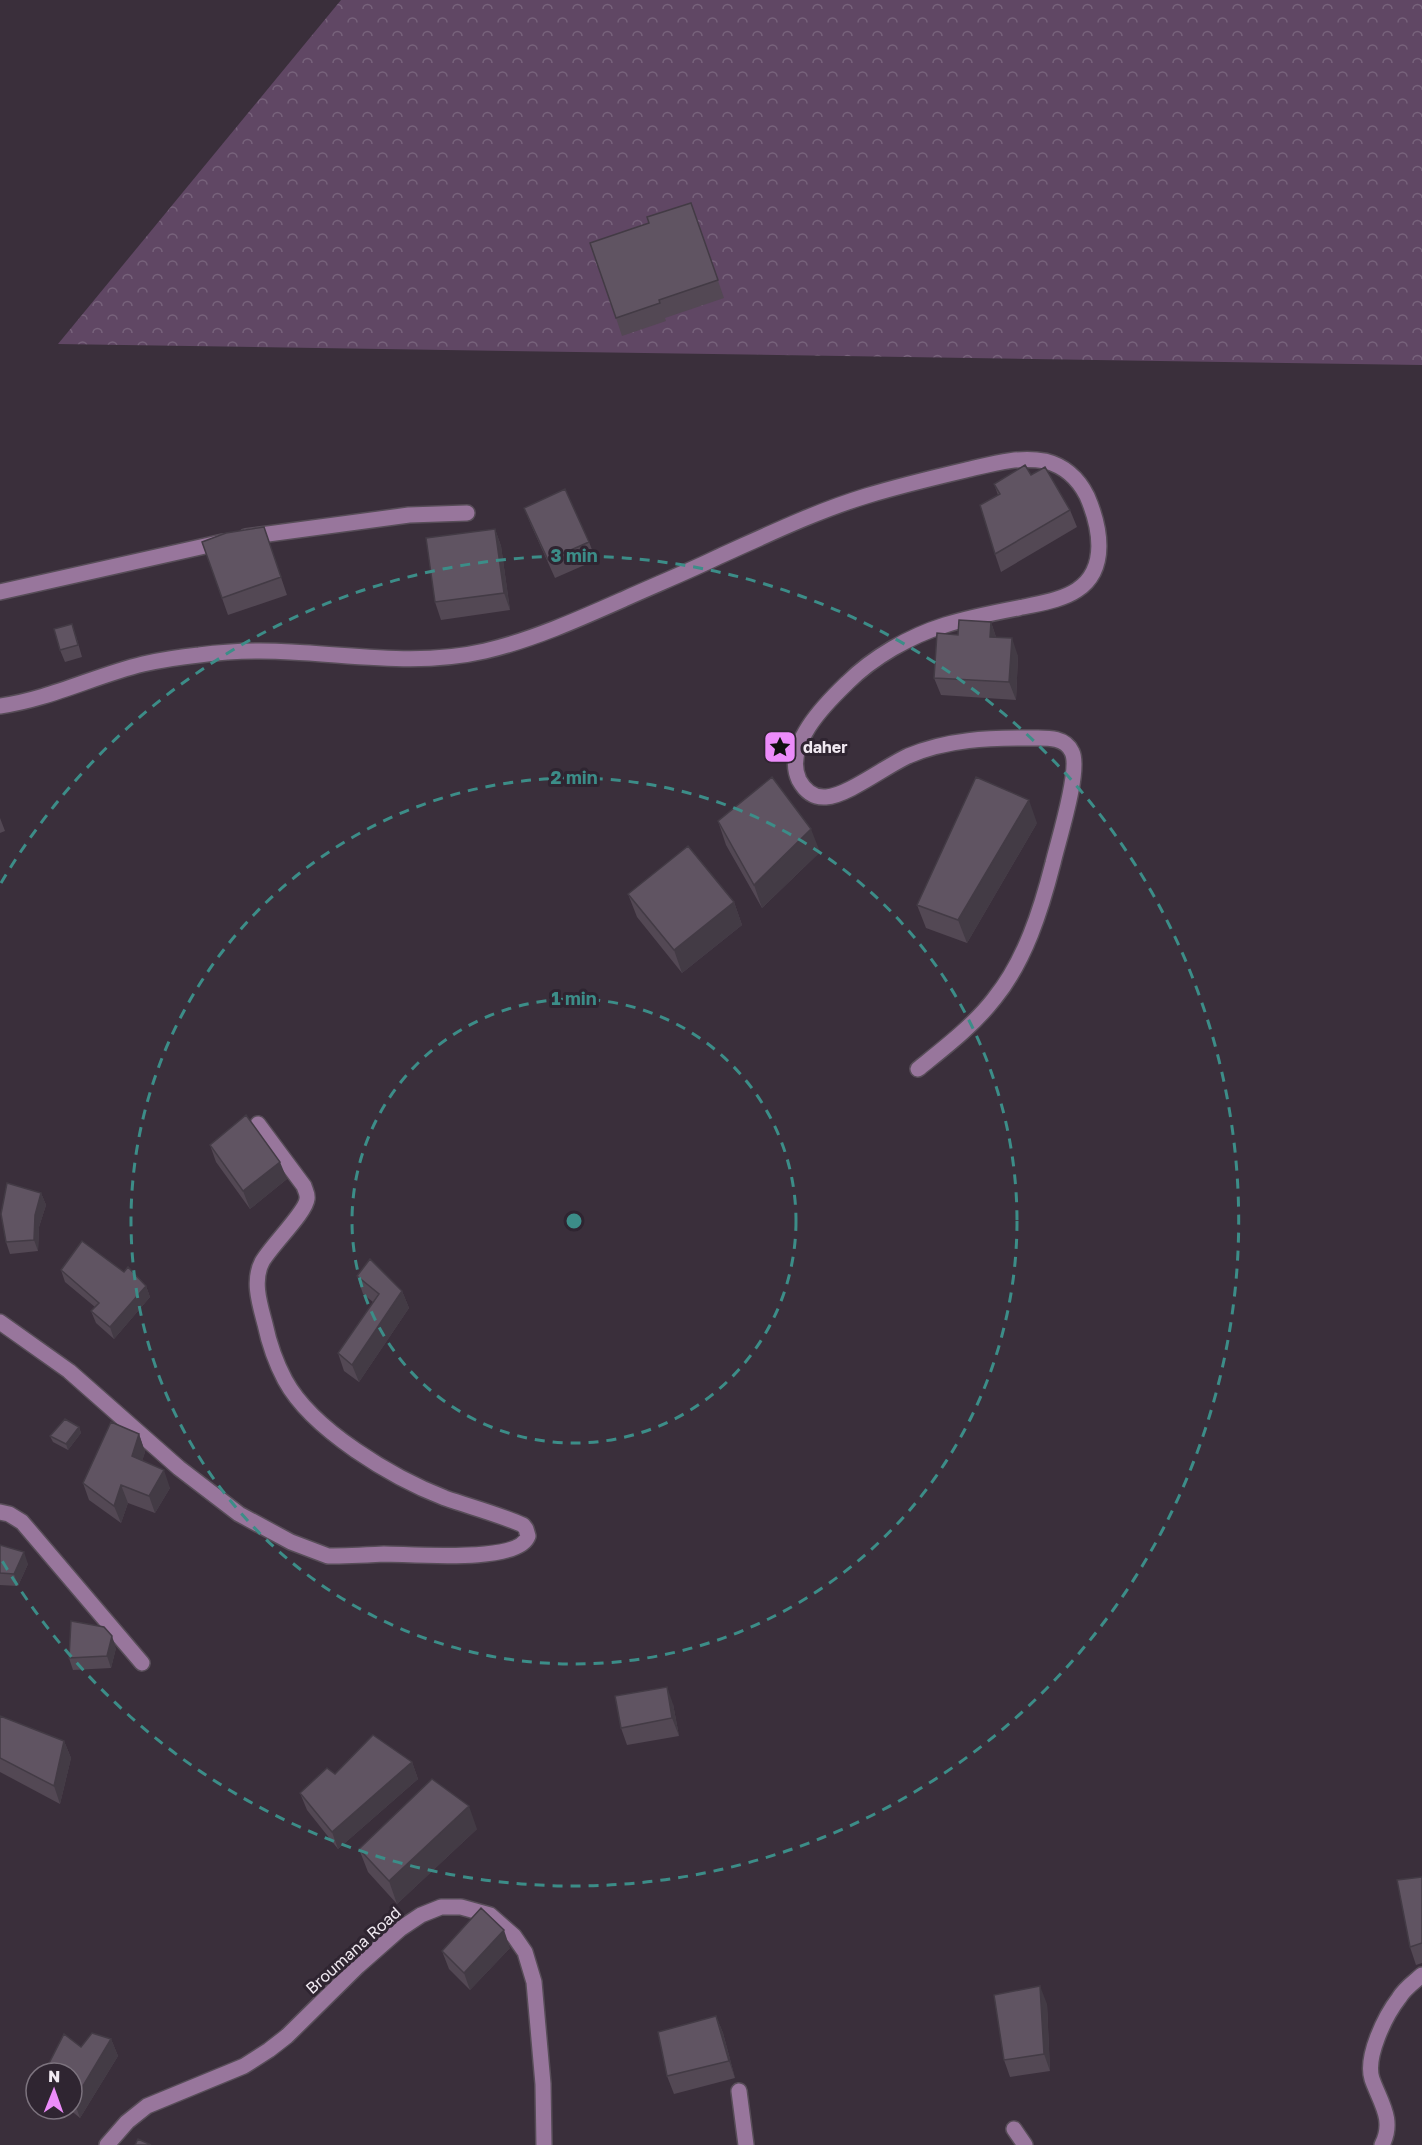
<svg xmlns="http://www.w3.org/2000/svg" width="1422" height="2145" viewBox="0 0 1422 2145" font-family="'Golos Text',sans-serif">
  <defs>
    <pattern id="forest-crowns" width="20" height="18" patternUnits="userSpaceOnUse" patternTransform="scale(1.5)"><rect width="20" height="18" fill="#604764"/><path d="M2 6a3 3 0 1 1 6 0M12 15a3 3 0 1 1 6 0" fill="none" stroke="#77627b"/></pattern>
  </defs>
  <rect width="100%" height="100%" fill="#3a2f3b"/>
  <path fill="url(#forest-crowns)" d="M341,0H1422V365L58,344Z"/>
  <g fill="none" stroke-linecap="round" stroke-linejoin="round">
    <defs>
      <path id="minor" d="M246,537L409,515L467,513
        M0,592L223,542
        M0,706C50,699 94,676 143,664C161,660 180,657 199,655C229,651 260,650 291,652C355,655 420,666 485,651C532,640 579,619 624,599C655,585 687,572 718,557C767,535 814,512 866,496C899,486 932,478 966,470C992,464 1018,456 1045,461C1065,466 1078,478 1087,496C1100,526 1109,569 1077,590C1062,600 1041,603 1023,607C997,612 970,617 945,625C910,636 873,657 847,683C825,704 783,746 799,780C805,791 814,798 826,797C847,796 886,766 908,756C948,739 988,738 1031,738C1045,738 1065,736 1072,752C1081,770 1058,841 1053,863C1041,910 1025,961 994,999C973,1026 944,1048 918,1069
        M0,1322L69,1371L179,1468L239,1514L291,1542L328,1556C347,1556 366,1555 384,1554C411,1554 519,1564 528,1536L526,1529L523,1525C498,1514 471,1507 445,1498C393,1478 312,1430 285,1380C276,1363 269,1343 265,1324C260,1305 252,1281 262,1262C270,1247 306,1212 307,1199C308,1194 305,1190 304,1186L258,1124
        M0,1512L9,1514L22,1522L142,1663
        M739,2091L746,2145
        M1014,2129L1025,2145
        M107,2145L127,2122L147,2106L244,2066L269,2050L287,2036L358,1966L400,1929L421,1915L441,1907H461L490,1915L514,1936L525,1952L534,1982L543,2084L544,2145
        M1382,2145C1395,2120 1380,2102 1372,2079C1365,2057 1385,2016 1399,1998C1404,1989 1414,1982 1422,1975"/>
    </defs>
    <use href="#minor" stroke="#574d58" stroke-width="18"/>
    <use href="#minor" stroke="#98769c" stroke-width="15"/>
  </g>
  <path fill="#534854" d="M691,203L724,298L665,318L666,321L622,336L616,318Z
    M994,484L1070,510L1077,527L1001,572L995,554L998,495Z
    M524,508L589,542L596,560L555,578L531,525Z
    M264,527L287,595L228,615L202,542Z
    M495,529L501,546L510,610L441,620L435,602Z
    M991,622L996,637L1018,656L1016,700L941,695L934,678L958,635Z
    M76,636L82,657L65,662L60,650Z
    M0,818L5,831L0,833Z
    M718,821L820,852L762,908L726,845Z
    M1037,823L967,943L926,928L917,905Z
    M628,894L734,902L742,925L682,973L637,917Z
    M210,1145L287,1179L250,1209L216,1162Z
    M41,1193L46,1205L39,1227L38,1251L10,1254L6,1242Z
    M61,1270L124,1272L146,1286L150,1297L114,1339L96,1323L91,1311L95,1307L65,1282Z
    M357,1276L402,1291L409,1308L359,1382L344,1371L338,1353L373,1302L363,1294Z
    M79,1427L81,1433L68,1450L53,1442L50,1436Z
    M139,1434L145,1452L142,1461L170,1488L155,1513L128,1503L121,1523L89,1500L83,1483Z
    M0,1545L28,1564L18,1586L0,1585Z
    M116,1648L111,1668L73,1670L69,1658Z
    M673,1704L679,1736L627,1745L621,1728Z
    M0,1716L64,1741L71,1758L60,1804L0,1772Z
    M412,1762L418,1779L338,1849L307,1810L300,1793L335,1774Z
    M477,1829L397,1904L368,1872L359,1849Z
    M1422,1877V1963L1416,1965L1410,1947Z
    M510,1948L470,1990L449,1969L442,1951Z
    M1047,2004L1050,2071L1010,2077L1004,2060Z
    M716,2016L723,2033L735,2078L674,2094L667,2076Z
    M111,2039L118,2056L80,2118L69,2109H72V2073L81,2047Z"/>
  <path fill="#433b45" d="M495,529L501,546L510,610L504,593Z
    M991,622L997,640L990,637Z
    M1012,638L1018,656L1016,700L1009,682Z
    M1029,800L1037,823L967,943L958,920Z
    M811,829L820,852L762,908L754,885Z
    M734,902L742,925L682,973L674,950Z
    M280,1162L287,1179L250,1209L243,1191Z
    M41,1193L46,1205L39,1227L38,1251L34,1240L35,1215Z
    M146,1286L150,1297L114,1339L110,1327Z
    M402,1291L409,1308L359,1382L352,1365Z
    M79,1427L81,1433L68,1450L66,1444Z
    M139,1434L145,1452L138,1474L132,1456Z
    M164,1470L170,1488L155,1513L149,1496Z
    M121,1485L128,1503L121,1523L114,1506Z
    M24,1552L28,1564L18,1586L14,1574Z
    M112,1636L116,1648L111,1668L107,1656Z
    M667,1687L673,1704L679,1736L672,1718Z
    M64,1741L71,1758L60,1804L54,1786Z
    M412,1762L418,1779L338,1849L332,1832Z
    M469,1806L477,1829L397,1904L389,1881Z
    M504,1930L510,1948L470,1990L464,1973Z
    M1040,1986L1047,2004L1050,2071L1044,2054Z
    M716,2016L723,2033L735,2078L729,2061Z
    M111,2039L118,2056L80,2118L74,2101Z"/>
  <path fill="#605462" stroke="#433b45" stroke-width="1.5" d="M691,203L718,280L659,300L660,303L616,318L590,243L649,223L647,217Z
    M1025,465L1031,475L1045,467L1070,510L995,554L980,505L1000,494L994,484Z
    M565,489L589,542L548,560L524,508Z
    M264,527L281,577L222,598L202,542L226,533Z
    M495,529L504,593L435,602L426,538Z
    M959,620L991,622L990,637L1012,638L1009,682L934,678L937,633L958,635Z
    M72,624L78,645L60,650L54,629Z
    M772,777L811,829L754,885L718,821Z
    M976,777L1029,800L958,920L917,905Z
    M688,846L734,902L674,950L628,894Z
    M246,1115L280,1162L243,1191L210,1145Z
    M7,1183L41,1193L35,1215L34,1240L6,1242L1,1214Z
    M82,1241L124,1272L128,1267L146,1286L110,1327L91,1311L99,1303L61,1270Z
    M370,1259L402,1291L352,1365L338,1353L379,1294L357,1276Z
    M65,1419L79,1427L66,1444L50,1436Z
    M111,1422L139,1434L132,1456L164,1470L149,1496L121,1485L114,1506L83,1483Z
    M0,1545L24,1552L14,1574L0,1573Z
    M71,1621L104,1627L112,1636L107,1656L69,1658Z
    M667,1687L672,1718L621,1728L615,1696Z
    M0,1716L64,1741L54,1786L0,1758Z
    M373,1735L412,1762L332,1832L300,1793L327,1768L335,1774Z
    M432,1779L469,1806L389,1881L359,1849Z
    M1422,1877V1943L1410,1947L1397,1880Z
    M481,1908L504,1930L464,1973L442,1951Z
    M1040,1986L1044,2054L1004,2060L994,1995Z
    M716,2016L729,2061L667,2076L658,2032Z
    M92,2033L111,2039L74,2101L72,2099V2073H44L64,2034L81,2047Z
    M138,2139L151,2145H135Z"/>
  <g fill="none" stroke="#3c8d88" stroke-width="3" stroke-dasharray="10 8">
    <circle cx="574" cy="1221" r="222"/>
    <circle cx="574" cy="1221" r="443"/>
    <path d="M1 883A665 665 0 1 1 1 1559"/>
  </g>
  <defs>
    <symbol id="sight-square" viewBox="-11 -11 22 22"><rect x="-9" y="-9" width="18" height="18" rx="4" fill="#ec8cfa" stroke="#2f2531"/><path d="M0-6L1.8-2.2L6-1.7L2.9 1.2L3.7 5.4L0 3.3L-3.7 5.4L-2.9 1.2L-6-1.7L-1.8-2.2Z" fill="#111"/></symbol>
  </defs>
  <g fill-rule="evenodd">
    <use href="#sight-square" x="761" y="728" width="38" height="38"/>
  </g>
  <g text-anchor="middle" stroke-width="6" stroke-linejoin="round" paint-order="stroke">
    <g font-size="16" font-weight="bold" fill="#f0e9f1" stroke="#2f2531" text-anchor="start">
      <text x="803" y="753">daher</text>
    </g>
    <g font-size="16" fill="#f0e9f1" stroke="#2f2531">
      <text transform="translate(353 1950) rotate(-42)" y="6">Broumana Road</text>
    </g>
  </g>
  <circle cx="574" cy="1221" r="9" fill="#3c8d88" stroke="#2f2531" stroke-width="3"/>
  <g font-size="18" text-anchor="middle" font-weight="bold" fill="#3c8d88" stroke="#2f2531" stroke-width="6" stroke-linejoin="round" paint-order="stroke">
    <text x="574" y="562">3 min</text>
    <text x="574" y="784">2 min</text>
    <text x="574" y="1005">1 min</text>
  </g>
  <g transform="translate(54 2091) rotate(1)"><circle r="28" fill="#2f2531" stroke="#7c737e" stroke-width="1.5"/>
  <path d="M0-4.5L10 22L0 15L-10 22Z" fill="#ec8cfa"/>
  <text y="-9" font-size="16" font-weight="bold" text-anchor="middle" fill="#f0e9f1">N</text>
  </g>
</svg>
